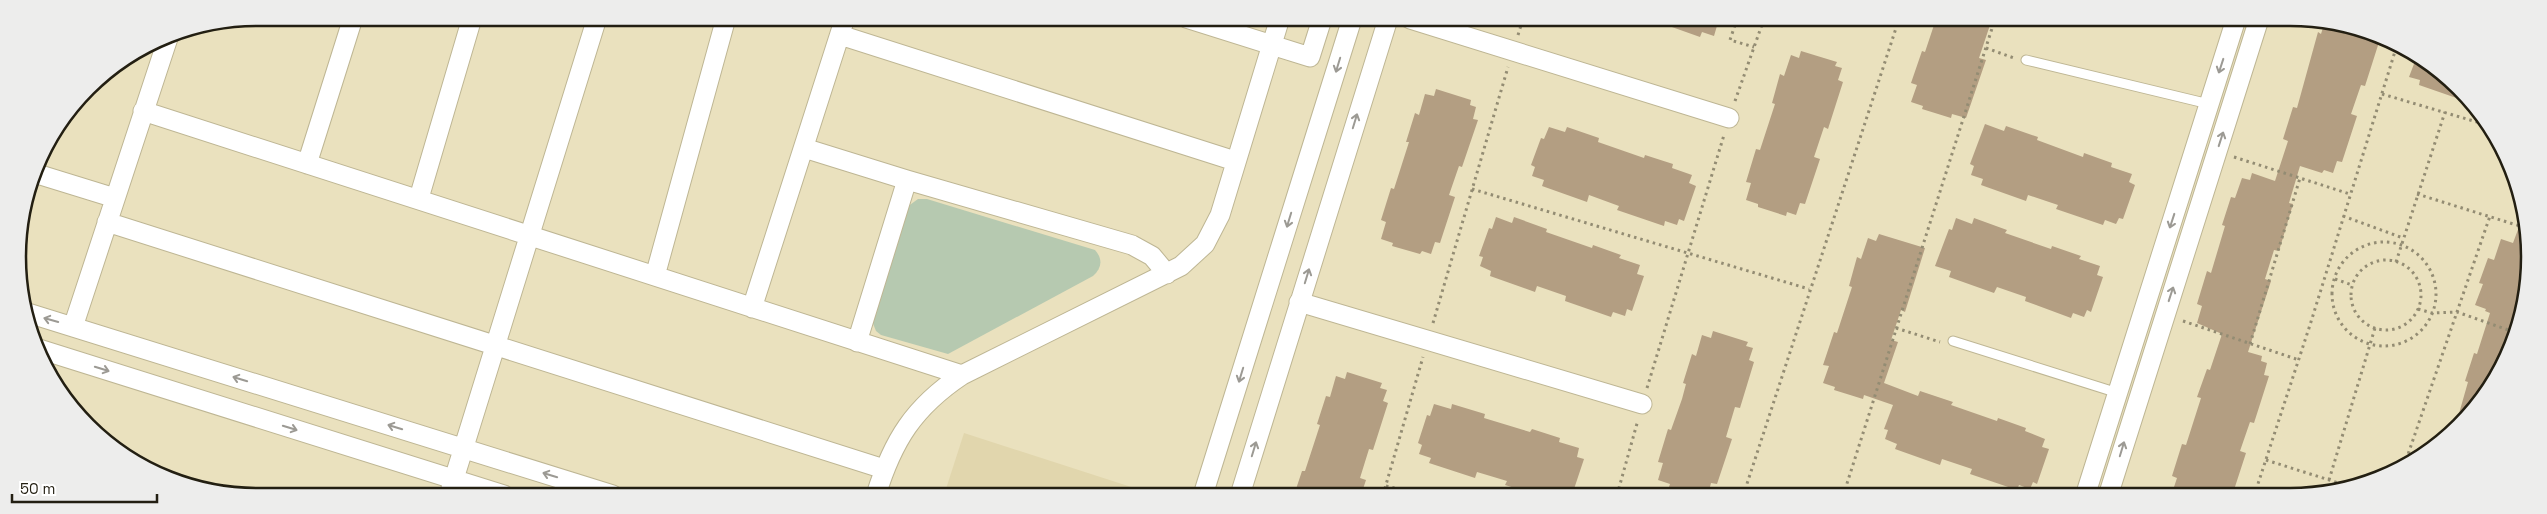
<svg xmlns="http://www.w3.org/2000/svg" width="2547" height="514" viewBox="0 0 2547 514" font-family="'Space Grotesk',sans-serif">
  <rect width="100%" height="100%" fill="#eae1be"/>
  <path fill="#e1d6ad" d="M964,433L1156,495H944Z"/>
  <path fill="#b6c9b0" d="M918,199H927L1095,250C1103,259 1102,268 1093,276L948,354L881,335L876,331L872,321L907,207Z"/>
  <path fill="#b39e82" d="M1656,19H1719L1714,36L1702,32L1700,37L1655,21Z
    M1936,19H1992L1979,58L1986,60L1966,118L1952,114L1951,118L1922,109L1923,106L1911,102L1917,85L1911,83L1922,51L1925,52Z
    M2325,21L2380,39L2365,86L2361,85L2351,114L2357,116L2342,162L2337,161L2333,173L2324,170L2322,173L2300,166L2289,203L2293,204L2279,251L2274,250L2265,279L2271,281L2248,352L2262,356L2261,361L2267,363L2264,375L2269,376L2254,423L2250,422L2240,451L2246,453L2232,496H2171L2177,478L2172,476L2182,444L2186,445L2201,398L2197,397L2207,369L2210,370L2222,334L2197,323L2202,306L2197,304L2207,271L2211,273L2225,226L2222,225L2231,197L2235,198L2242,178L2250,180L2252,173L2275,181L2288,141L2283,139L2293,107L2297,108L2318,32L2321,34Z
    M1801,51L1837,62L1835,66L1842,68L1838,80L1843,82L1828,129L1824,127L1814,157L1820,159L1805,204L1800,203L1796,215L1787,212L1786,216L1758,207V204L1746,200L1751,183L1746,182L1756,149L1760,150L1775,104L1772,103L1780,74L1784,76L1791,55L1799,58Z
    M2417,56L2469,101L2468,102L2419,85L2420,80L2409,77Z
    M1436,89L1471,100L1470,105L1476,107L1473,119L1478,120L1462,167L1459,166L1449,195L1455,197L1440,243L1435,242L1431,254L1422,251L1420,254L1392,246L1393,243L1381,239L1386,222L1381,220L1391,188L1394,189L1409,142H1406L1415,113L1419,115L1425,94L1434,96Z
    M1985,124L2004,131L2006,126L2038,137L2037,140L2083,157L2084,153L2112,163L2111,167L2132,174L2129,182L2135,185L2123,219L2119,218L2116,224L2105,220L2103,225L2056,209L2058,205L2028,195L2026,201L1981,185L1983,179L1971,175L1974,166L1970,164Z
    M1549,127L1565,132L1567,127L1599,138L1598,142L1644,158L1645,155L1673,164L1672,168L1692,175L1689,183L1696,186L1684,221L1679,219L1677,225L1665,221L1664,226L1617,210L1619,206L1589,195L1587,202L1542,186L1544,180L1532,176L1535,167L1531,165L1541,138L1544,139Z
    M2523,216L2527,288L2505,363L2459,427L2454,431L2468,382L2465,381L2474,353L2477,354L2490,313L2485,311L2486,309L2475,305L2483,284L2479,283L2488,258L2494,260L2501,239L2513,243Z
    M1496,217L1512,223L1514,217L1547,229L1546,232L1592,248L1593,245L1621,255L1619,258L1640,265L1637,274L1644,276L1632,311L1627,309L1625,316L1613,312L1611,317L1565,301L1566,296L1537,286L1535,292L1490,276L1491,271L1480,266L1483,257L1479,256L1489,228L1492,229Z
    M1956,218L1972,224L1974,218L2007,230L2005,233L2051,249L2052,246L2081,256L2079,259L2100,266L2097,275L2103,277L2091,312L2087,310L2084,317L2073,313L2071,318L2025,301L2026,297L1997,287L1994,293L1949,277L1951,271L1935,266L1949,229L1952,230Z
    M1879,234L1925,248L1905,312L1901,310L1891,340L1898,342L1884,383L1918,396L1920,391L1953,402L1951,405L1997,421L1998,418L2026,428L2025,431L2045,439L2042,447L2049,449L2037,484L2033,482L2030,489L2019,485L2017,490L1970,474L1972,469L1942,459L1940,465L1895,449L1897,444L1885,439L1888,430L1884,429L1893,405L1864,395L1863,399L1834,390L1835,387L1823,383L1829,366L1823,365L1834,332L1837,333L1852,287L1849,286L1857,257L1861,259L1868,238L1876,241Z
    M1713,331L1748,342L1746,346L1753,348L1749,360L1754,362L1740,408L1735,407L1726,437L1732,439L1717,484L1711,483L1708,495L1698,492L1696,496L1669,487L1670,484L1658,480L1663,463L1658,462L1668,429L1671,430L1682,399L1686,384L1683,383L1692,354L1696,356L1702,335L1711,338Z
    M1347,372L1382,383L1380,388L1387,390L1383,401L1388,403L1373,450L1369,449L1360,478L1366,480L1361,495H1294L1302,471H1305L1320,425L1317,424L1326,396L1330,397L1336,376L1345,379Z
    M1434,404L1451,409L1452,404L1485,414L1484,418L1530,432L1532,429L1560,438L1559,442L1579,448L1577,457L1584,459L1572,495H1537L1505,485L1507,481L1477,472L1475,478L1429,463L1431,458L1419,454L1422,445L1418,443L1427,415L1430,416Z"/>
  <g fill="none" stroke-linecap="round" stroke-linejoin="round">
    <defs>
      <path id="service" d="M2026,60L2209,104
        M1953,341L2118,393"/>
      <path id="minor" d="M1186,18L1310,57L1322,19
        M1410,19L1729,118
        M840,35L1235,161
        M143,111L962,375
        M804,148L907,180L1132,245L1152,256L1167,274
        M307,164L353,18
        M34,173L115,198
        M419,198L472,18
        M107,222L884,469
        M655,276L726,18
        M1299,302L1642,404
        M752,308L845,18
        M28,313L613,495
        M73,327L169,35
        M857,342L907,180
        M39,349L504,495
        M449,495L597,18
        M876,495C893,440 914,407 962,375L1181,266L1205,244L1220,215L1280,18
        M1203,495L1352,19
        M1240,495L1388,19
        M2085,496L2236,19
        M2108,496L2259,19"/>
    </defs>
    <use href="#service" stroke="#beb694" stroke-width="11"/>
    <use href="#minor" stroke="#beb694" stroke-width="21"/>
    <path stroke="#938c73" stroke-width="3" stroke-dasharray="2.5 4" stroke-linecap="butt" d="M1737,19L1730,40L1754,47
      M1518,35L1523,19
      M1986,48L2014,58
      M2382,94L2487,125
      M1735,101L1764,19
      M2234,157L2350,194
      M1472,189L1809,289
      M2417,194L2523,227
      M2343,216L2403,238
      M2332 294a52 52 0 1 1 104 0a52 52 0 1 1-104 0Z
      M2351 295a35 35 0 1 1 70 0a35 35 0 1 1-70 0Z
      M2396,262L2445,112
      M2335,279L2352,285
      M2418,309L2432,313L2457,312L2514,332
      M2183,321L2299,360
      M1433,323L1508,67
      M1896,328L1940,342
      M2250,344L2300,178
      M1647,388L1724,135
      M2266,460L2345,485
      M2404,466L2490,216
      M2329,480L2375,328
      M1386,486L1423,495
      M1383,495L1423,357
      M1617,495L1638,420
      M1743,496L1899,19
      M1843,496L1995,19
      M2254,496L2310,325L2397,45"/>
    <use href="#service" stroke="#fff" stroke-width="9"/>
    <use href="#minor" stroke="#fff" stroke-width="19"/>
  </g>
  <defs><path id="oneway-shaft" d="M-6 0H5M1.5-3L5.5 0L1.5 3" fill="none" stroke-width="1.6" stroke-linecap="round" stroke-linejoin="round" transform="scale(1.25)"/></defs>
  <g stroke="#9c9a94">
    <use href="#oneway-shaft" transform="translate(1338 65) rotate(107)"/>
    <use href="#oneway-shaft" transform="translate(2221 66) rotate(108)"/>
    <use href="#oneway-shaft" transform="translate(1355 121) rotate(-73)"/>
    <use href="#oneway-shaft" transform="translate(2221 139) rotate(-72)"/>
    <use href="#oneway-shaft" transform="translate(1289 220) rotate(107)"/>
    <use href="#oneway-shaft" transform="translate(2172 221) rotate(108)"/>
    <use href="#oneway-shaft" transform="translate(1307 276) rotate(-73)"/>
    <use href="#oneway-shaft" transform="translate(2171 294) rotate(-72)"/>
    <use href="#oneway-shaft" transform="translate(51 320) rotate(-164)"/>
    <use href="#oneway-shaft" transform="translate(102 369) rotate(17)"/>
    <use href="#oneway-shaft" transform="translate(1241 375) rotate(107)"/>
    <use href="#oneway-shaft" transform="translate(240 379) rotate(-163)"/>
    <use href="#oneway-shaft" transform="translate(395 427) rotate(-163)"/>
    <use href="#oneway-shaft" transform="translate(290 428) rotate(17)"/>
    <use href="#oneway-shaft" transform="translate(1254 449) rotate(-73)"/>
    <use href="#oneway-shaft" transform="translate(2122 449) rotate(-73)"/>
    <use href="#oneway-shaft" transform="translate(550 475) rotate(-163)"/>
  </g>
  <path d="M0 0H2547V514H0ZM257 26H2290A231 231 0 0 1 2521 257V257A231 231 0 0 1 2290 488H257A231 231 0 0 1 26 257V257A231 231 0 0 1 257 26Z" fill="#ededec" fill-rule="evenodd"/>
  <path fill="none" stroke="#231f12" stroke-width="2.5" d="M257 26H2290A231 231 0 0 1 2521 257V257A231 231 0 0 1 2290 488H257A231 231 0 0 1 26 257V257A231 231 0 0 1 257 26Z"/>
  <path d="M12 494v8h145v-8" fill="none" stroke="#231f12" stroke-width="2.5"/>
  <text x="20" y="494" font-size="15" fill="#231f12" stroke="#ffffff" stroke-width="4" paint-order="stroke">50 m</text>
</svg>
